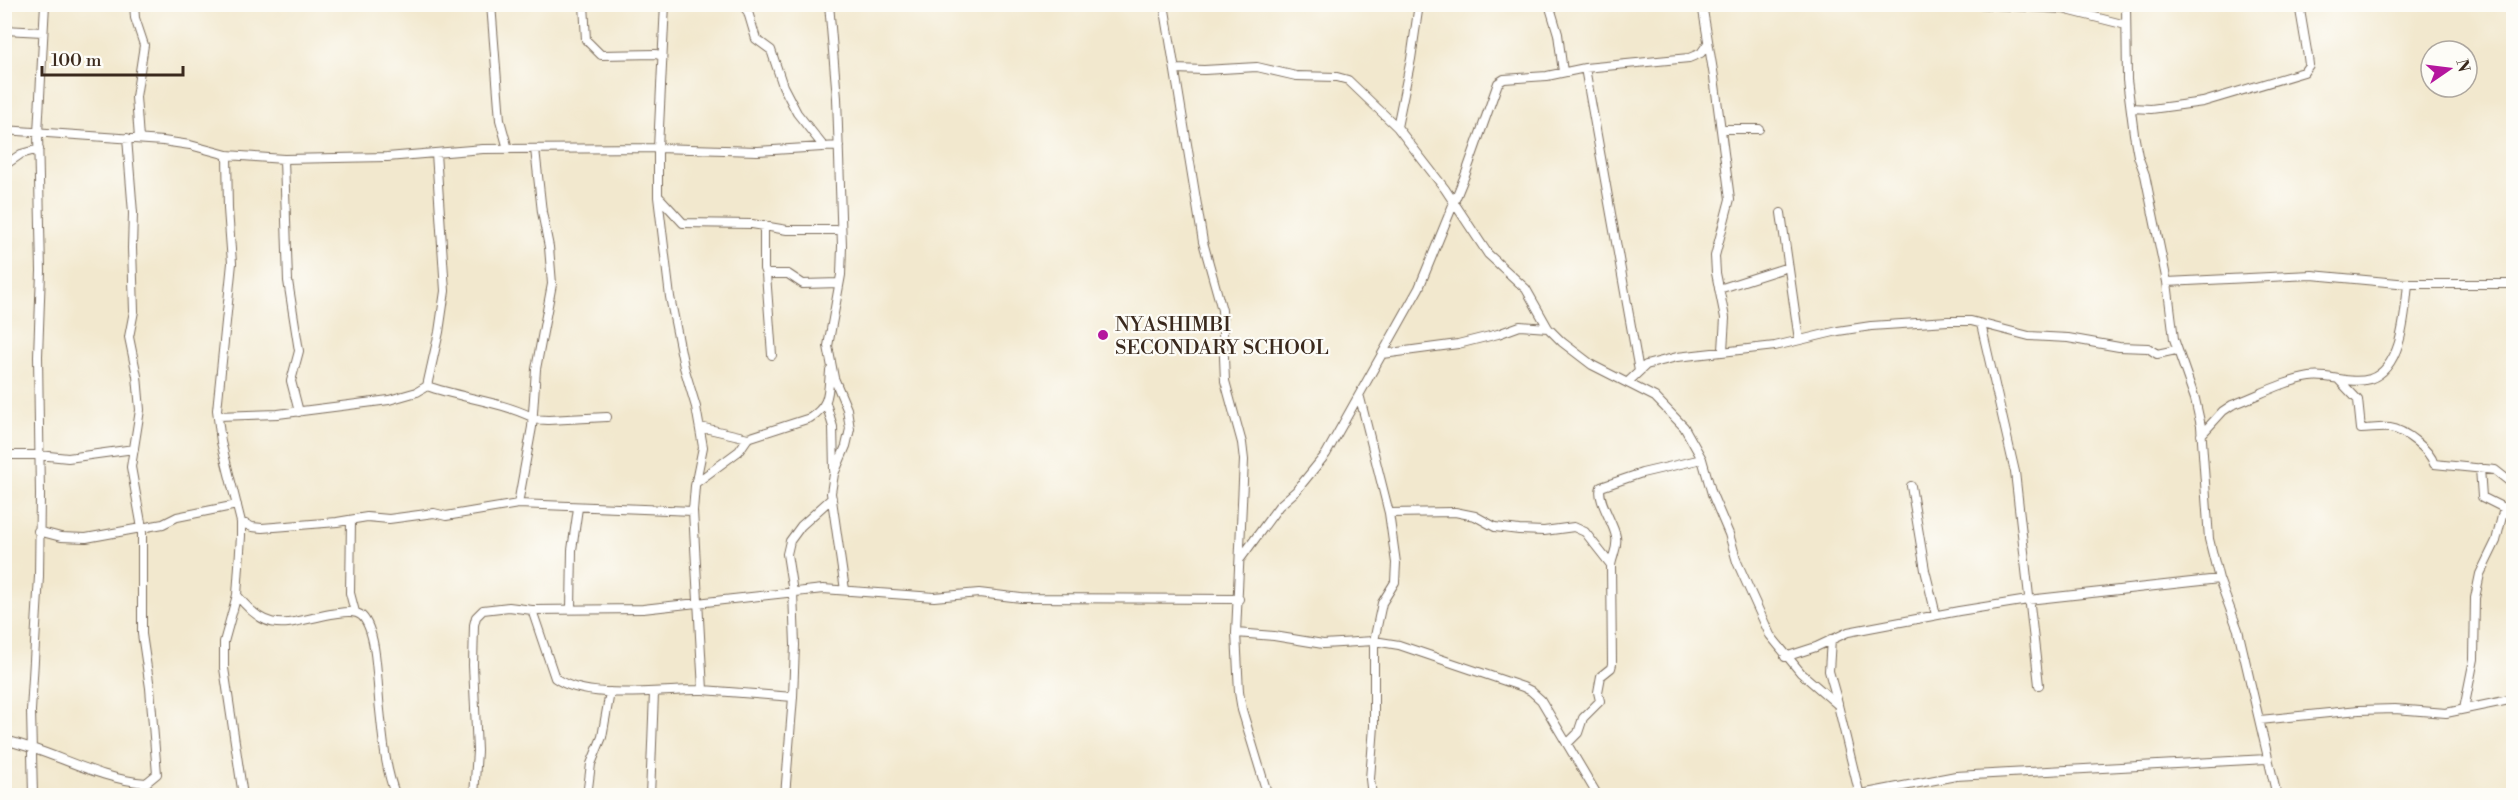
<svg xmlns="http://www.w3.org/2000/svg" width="2518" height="800" viewBox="0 0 2518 800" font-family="'Libre Bodoni',serif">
  <rect width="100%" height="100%" fill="#fdfcf7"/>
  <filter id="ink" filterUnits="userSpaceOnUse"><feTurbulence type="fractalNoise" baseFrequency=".0167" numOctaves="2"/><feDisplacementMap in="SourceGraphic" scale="12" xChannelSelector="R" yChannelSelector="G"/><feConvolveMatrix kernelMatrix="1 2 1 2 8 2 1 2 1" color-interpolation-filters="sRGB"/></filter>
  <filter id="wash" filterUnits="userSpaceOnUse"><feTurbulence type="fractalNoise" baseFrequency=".008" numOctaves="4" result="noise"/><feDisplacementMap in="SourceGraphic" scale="24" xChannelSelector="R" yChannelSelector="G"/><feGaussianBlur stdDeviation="1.35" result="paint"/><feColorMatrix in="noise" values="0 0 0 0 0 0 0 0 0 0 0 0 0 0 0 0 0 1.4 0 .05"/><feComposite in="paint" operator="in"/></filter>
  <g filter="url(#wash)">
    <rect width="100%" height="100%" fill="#f2e8ce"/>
  </g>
  <g filter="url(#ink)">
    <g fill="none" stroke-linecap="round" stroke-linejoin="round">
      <defs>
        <path id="street" d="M134,4L135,18L144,45L136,97L139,139
          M491,4L500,120L508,149
          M584,4L586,40L601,55L656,54L662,56
          M742,4L748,12L756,39L771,50L783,86L797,113L824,147
          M829,4L837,98L842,246L841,275L828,346L834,378L847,409L850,429L846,446L834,474L831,493L845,590
          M1164,4L1203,242L1222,310L1225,381L1242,443L1244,460L1236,633L1239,692L1242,710L1268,796
          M1549,4L1558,34L1563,72
          M1702,4L1714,77L1730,199L1715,256L1716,273L1725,318L1723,350
          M1977,4L2063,9L2126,25
          M2126,4L2127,80L2134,134L2138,156L2145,175L2167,282L2174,339L2195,399L2201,426L2209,539L2219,579L2238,630L2277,796
          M4,30L43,32
          M1585,68L1639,371
          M1175,69L1204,70L1257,67L1296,76L1337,77L1348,80L1397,127L1445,189L1488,254L1526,289L1548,328L1562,342L1592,365L1655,397L1684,427L1702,459L1712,494L1729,534L1737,562L1770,635L1801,673L1838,705L1860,796
          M2131,108L2151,109L2203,102L2304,72L2309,65L2308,57L2299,4
          M1397,127L1411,59L1419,4
          M1721,129H1759
          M4,130L163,141L190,145L227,155L284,159L387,157L483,149L658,148L757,151L839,146
          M227,155L228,209L232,263L217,410L221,442L241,522V536L237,595L224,642V668L243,796
          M284,159L288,281L299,351L291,381L299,412
          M8,163L21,154L39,149
          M659,197L683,223L752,224L787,230H841
          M1781,213L1799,340
          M764,225V269L766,274H788L803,284L839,283
          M766,274L772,355
          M2167,282L2312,275L2408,284H2514
          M1719,289L1788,267
          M1981,324L2015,472L2039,685
          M1383,354L1458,344L1498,334L1520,326L1548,328
          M2339,380L2358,400L2361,429C2370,429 2381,427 2390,428C2405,430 2430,450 2434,464L2495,470L2514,485
          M1628,382L1646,365L1677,357L1775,346L1838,331L1871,326L1948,321H1971L2029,336L2068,338L2119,347L2148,348L2157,354L2176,350
          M427,386L439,332L445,291L436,153
          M1360,398L1389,513L1396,563L1395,582L1382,603L1374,641V726L1370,779L1372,796
          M826,403L833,427L834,470
          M218,416L278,414L389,400L417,392L427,386C461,398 499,401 532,417
          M532,419L548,420L607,417
          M700,427L748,438
          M2201,435L2223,411L2232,405C2257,396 2284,381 2310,377C2330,374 2350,385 2370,379C2403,368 2405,312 2408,284
          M4,455H39L68,458L134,449
          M697,482L739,451L748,438L810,418C830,405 828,394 830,371
          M1911,486L1925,570L1936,615
          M518,504L532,427L536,369L552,284L549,247L542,212L535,149
          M693,511L703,690L793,697
          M1389,513L1455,512L1475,516L1495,527L1519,530L1544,531L1574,527L1585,532L1611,565
          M351,520L350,593L355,612
          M241,522L252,527L262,528L337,522L367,517L389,519L434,513L446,516L518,504L693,511L695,486L703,447L696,407L684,367L670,297L658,197V148L665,4
          M38,531L61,537L86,538L163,524L177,517L237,505
          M1241,558L1279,506L1296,491L1326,454L1419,288L1466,173L1498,83L1504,79L1547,76L1585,68L1689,58L1701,53L1708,43
          M237,595C269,636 285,623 331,614C340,613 354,609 362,616C378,632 377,687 380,710C383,738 385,769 396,796
          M571,609L572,550L578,508
          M532,610L555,678C589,702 662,689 703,690
          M1236,633L1274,636L1323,644L1374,641L1399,645L1523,687L1531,691L1541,700L1598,796
          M1831,639L1829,671L1838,703
          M1785,657L1816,647L1848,632L1959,611L2028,600L2219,579
          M2464,709L2474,659L2475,598L2480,574L2496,541L2504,508L2482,497L2480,468
          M2260,720L2359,710L2395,709L2446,713L2514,699
          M4,740C53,751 96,779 146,783L157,774L150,688L142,634V528L131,467L140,410L137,376L129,337L134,311L132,248L133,213L127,138
          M1567,744L1578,733L1583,718L1600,701L1598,692L1601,676L1611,668L1612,664L1611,565C1613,554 1618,548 1616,537C1614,523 1596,499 1601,487L1642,473L1702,459
          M1856,795L1956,776L2267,759
          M33,796L31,711L39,576L40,495L38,356L41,271L38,133L45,4
          M474,796L477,751L473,665L474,625L476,617L483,610L509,607L532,610L643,609L823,589L934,597L979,593L1021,598L1239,599
          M587,796L591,764L602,737L610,692
          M650,796L654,693
          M785,796L793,697L795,645L793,592L787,554L790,541L801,526L832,498"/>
      </defs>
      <use href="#street" stroke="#7b6c5c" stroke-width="10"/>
      <use href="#street" stroke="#fff" stroke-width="8"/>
    </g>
  </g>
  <circle fill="#b5179e" stroke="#fdfcf7" stroke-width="2" cx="1103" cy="335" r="6"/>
  <g text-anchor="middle" stroke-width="4.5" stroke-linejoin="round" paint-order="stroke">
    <g font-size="20" fill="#3b2a1e" stroke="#fdfcf7" text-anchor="start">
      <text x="1115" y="331">NYASHIMBI<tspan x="1115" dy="23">SECONDARY SCHOOL</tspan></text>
    </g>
  </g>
  <rect width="2518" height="800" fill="none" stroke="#fdfcf7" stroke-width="24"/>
  <g transform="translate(2449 69) rotate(76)"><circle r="28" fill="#fdfcf7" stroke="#afa8a0" stroke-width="1.5"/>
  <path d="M0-4.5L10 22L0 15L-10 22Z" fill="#b5179e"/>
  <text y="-9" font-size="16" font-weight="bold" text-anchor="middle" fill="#3b2a1e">N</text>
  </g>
  <path d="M42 66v9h141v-9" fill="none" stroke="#3b2a1e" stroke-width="3"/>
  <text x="51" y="66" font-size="18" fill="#3b2a1e" stroke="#fdfcf7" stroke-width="4.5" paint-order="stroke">100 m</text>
</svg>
